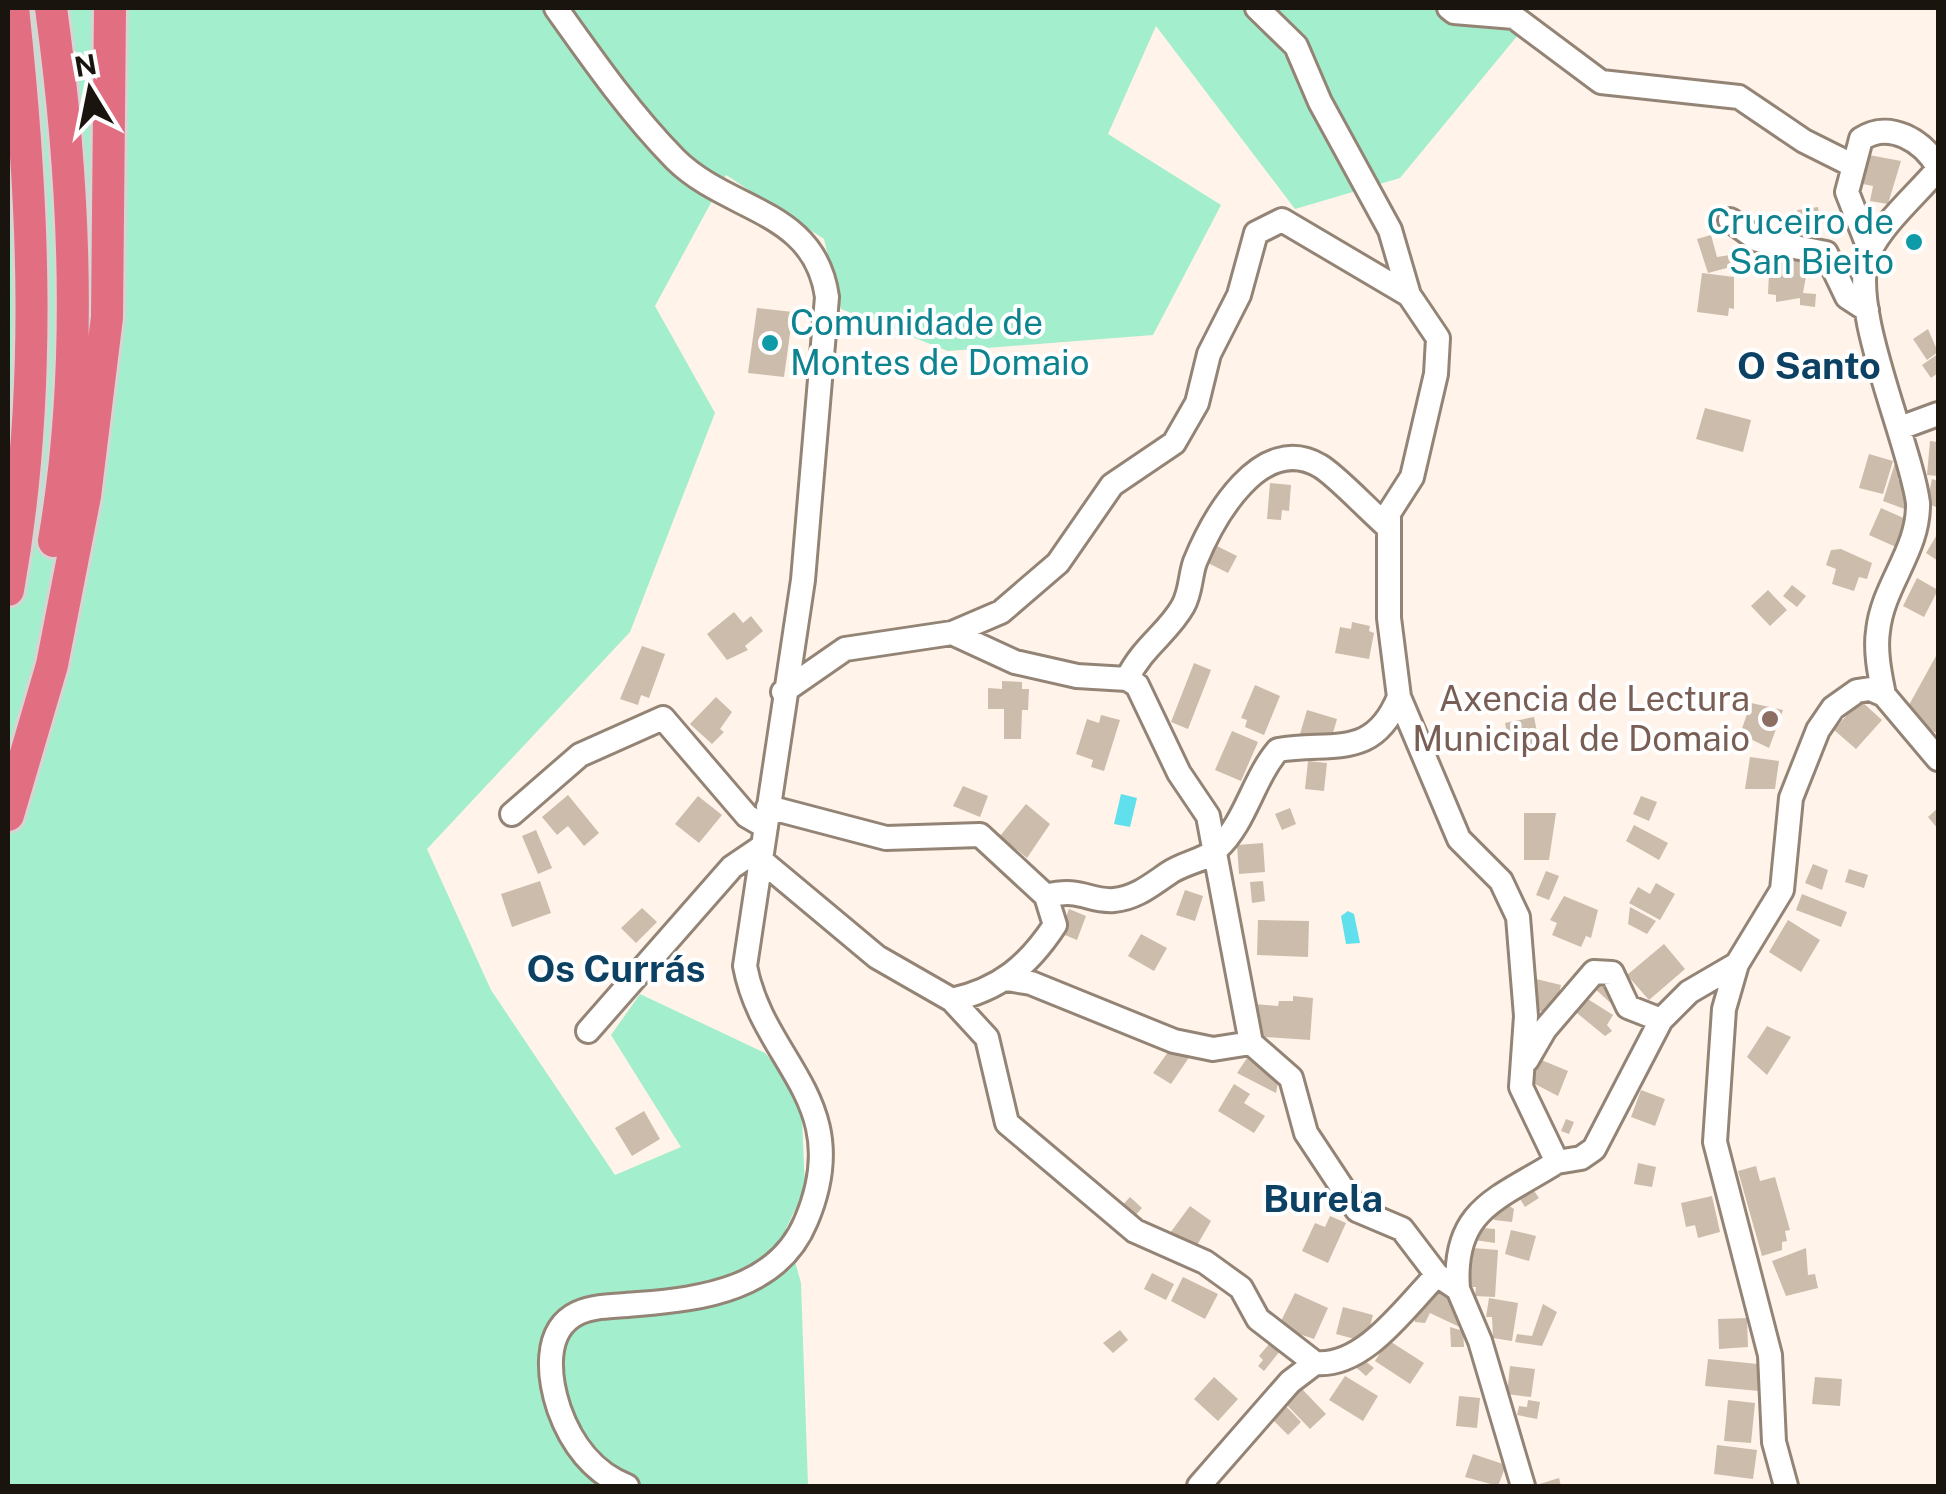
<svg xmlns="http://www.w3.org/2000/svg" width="1946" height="1494" viewBox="0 0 1946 1494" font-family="'Public Sans',sans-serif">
  <rect width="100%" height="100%" fill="#fff3ea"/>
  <path fill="#a3eecd" d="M8,8H1488L1518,35L1400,178L1295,209L1156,26L1108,134L1221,205L1153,335L948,351L841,309L824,239L726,175L655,306L715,413L630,632L427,849L491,990L615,1175L681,1147L611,1035L640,994L765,1053L801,1096L805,1188L786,1229L801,1283L808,1486H8Z"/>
  <path fill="#5fe0ec" d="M1121,794L1137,798L1130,827L1114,824Z
    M1348,911L1354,914L1360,943L1346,944L1341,916Z"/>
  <path fill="#ccbcab" d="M1869,155L1901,161L1888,204L1870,201L1873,186L1863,184Z
    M1818,207L1821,228L1800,231L1797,210Z
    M1711,235L1717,257L1736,254L1738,265L1708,273L1697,239Z
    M1770,252L1810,254L1803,293L1816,294L1815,307L1800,305V298L1776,302V295L1768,294Z
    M1702,273L1734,277V309L1729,308L1728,316L1697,312Z
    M757,308L793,312L784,377L748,373Z
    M1928,329L1938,352L1927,360L1913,339Z
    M1938,354V373L1931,378L1922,365Z
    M1705,408L1751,420L1743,452L1696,439Z
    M1930,441L1938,442V476L1927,475Z
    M1869,454L1893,461L1883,494L1859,488Z
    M1895,463L1903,466L1898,480L1908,483L1910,511L1883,501Z
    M1932,479L1938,481V508L1927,503Z
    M1270,483L1291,485L1289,511L1282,510L1281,520L1267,519Z
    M1881,508L1908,520L1896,547L1869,535Z
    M1938,533V561L1926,553Z
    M1211,543L1237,556L1228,573L1202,560Z
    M1841,549L1872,563L1867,579L1859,577L1854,591L1832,584L1836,569L1826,565L1831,550Z
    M1917,578L1938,590L1924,617L1903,606Z
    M1792,585L1806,596L1797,607L1783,596Z
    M1768,590L1787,610L1770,626L1751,606Z
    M734,612L743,623L751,616L763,631L745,646L748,650L727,660L707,634Z
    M1352,622L1370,626L1369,631L1374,633L1369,659L1335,653L1340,627L1351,629Z
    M642,646L665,654L649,698L641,695L638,705L620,699Z
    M1936,656L1938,657V734L1922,725L1909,705Z
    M1194,663L1211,670L1188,729L1171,722Z
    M1002,681L1022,682V689H1029L1028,710H1022L1021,739H1004V709H988V688L1002,689Z
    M1255,685L1280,696L1264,735L1245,727L1247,720L1241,718Z
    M716,697L732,712L720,729L724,732L712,744L690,724Z
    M1860,700L1882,720L1856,749L1834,730Z
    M1751,703L1783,710L1769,748L1740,734Z
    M1307,710L1337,719L1330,743L1300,734Z
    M1101,715L1120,720L1104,771L1091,767L1093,760L1076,754L1087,719L1099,723Z
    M1534,717L1540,747L1511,754L1505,723Z
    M1232,731L1258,742L1241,781L1215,770Z
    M1750,757L1779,761L1775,789H1745Z
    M1308,761L1327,763L1324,791L1305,789Z
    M963,786L988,796L980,817L953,806Z
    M568,795L599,833L584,846L568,826L557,835L542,817Z
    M698,796L722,815L699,843L675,824Z
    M1641,796L1657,802L1649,821L1633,814Z
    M1026,804L1050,824L1027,858L1000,836Z
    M1290,808L1296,824L1282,830L1275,814Z
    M1938,808V829L1928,817Z
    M1524,813H1556L1549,860H1524Z
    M1634,825L1668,843L1659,860L1626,841Z
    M536,830L552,868L538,874L522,836Z
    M1263,843L1265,872L1239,874L1237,845Z
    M1813,864L1828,870L1822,890L1805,883Z
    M1849,869L1868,875L1864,888L1845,882Z
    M1546,871L1559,876L1549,900L1536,895Z
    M540,881L551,913L512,927L501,894Z
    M1263,881L1265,901L1252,903L1250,882Z
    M1656,883L1675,894L1660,920L1629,903L1638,887L1650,894Z
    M1185,890L1203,896L1195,921L1176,915Z
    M1802,894L1847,912L1841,927L1796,910Z
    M1564,896L1598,910L1591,938L1586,936L1581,947L1552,935L1557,923L1550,920Z
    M1630,907L1656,921L1647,934L1628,924Z
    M642,908L657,922L636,943L621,928Z
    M1069,909L1086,916L1077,940L1060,933Z
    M1258,920L1309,921L1308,957L1257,955Z
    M1788,920L1820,940L1801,972L1769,952Z
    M1141,934L1167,948L1154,971L1128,956Z
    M1664,944L1685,969L1649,1000L1627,975Z
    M1536,979L1561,985L1554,1015L1529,1008Z
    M1602,981L1620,1001L1614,1006L1594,988Z
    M1293,996L1313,998L1310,1040L1251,1036L1254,1004L1278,1006L1279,1001H1293Z
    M1583,996L1613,1015L1607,1025L1612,1031L1605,1036L1572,1009Z
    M1767,1026L1791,1037L1767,1075L1747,1057Z
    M1173,1045L1190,1056L1171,1084L1153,1073Z
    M1247,1058L1279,1078L1276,1093L1237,1073Z
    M1539,1059L1568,1071L1558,1096L1529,1081Z
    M1234,1084L1250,1094L1244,1103L1265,1116L1254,1133L1218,1111Z
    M1641,1090L1665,1099L1655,1126L1631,1117Z
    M644,1111L660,1139L632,1156L615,1128Z
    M1566,1119L1574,1122L1569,1134L1561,1131Z
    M1638,1163L1656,1167L1652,1187L1634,1184Z
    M1756,1166L1760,1181L1775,1177L1790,1230L1785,1231L1787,1241L1782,1242V1250L1762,1256L1738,1171Z
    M1530,1185L1539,1198L1525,1207L1517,1194Z
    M1712,1196L1720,1232L1698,1238L1695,1225L1686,1227L1681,1203Z
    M1130,1197L1142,1208L1130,1221L1118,1210Z
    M1502,1201L1514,1209L1512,1222L1494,1220L1493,1206Z
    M1190,1206L1211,1221L1196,1247L1170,1233Z
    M1330,1216L1346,1223L1328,1263L1302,1251L1315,1223L1325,1227Z
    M1471,1227L1495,1229V1243L1467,1239Z
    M1511,1230L1536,1236L1529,1261L1505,1254Z
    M1473,1248L1498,1250L1495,1297L1475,1296L1476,1287H1470Z
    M1806,1248L1808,1275L1815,1274L1818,1288L1786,1296L1772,1261Z
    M1152,1273L1174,1284L1166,1300L1144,1289Z
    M1183,1277L1218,1294L1205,1319L1171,1301Z
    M1436,1283L1453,1289L1466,1330L1430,1313L1425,1323L1415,1322L1413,1312Z
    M1295,1293L1328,1308L1314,1339L1278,1327Z
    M1489,1298L1518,1303L1512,1341L1493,1338L1492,1317H1486Z
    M1543,1304L1557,1312L1542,1346L1515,1342L1517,1334L1532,1336Z
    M1343,1307L1373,1315L1366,1342L1336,1334Z
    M1747,1318L1748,1347L1719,1349L1718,1319Z
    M1450,1327L1463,1331L1464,1347H1451Z
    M1120,1330L1128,1340L1113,1353L1103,1343Z
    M1388,1340L1424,1363L1410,1384L1375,1361Z
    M1270,1343L1280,1351L1264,1371L1258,1366L1263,1360L1259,1356Z
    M1359,1356L1374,1368L1366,1376L1351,1363Z
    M1708,1359L1758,1364L1759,1391L1705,1386Z
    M1510,1366L1535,1369L1531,1397L1507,1394Z
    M1345,1376L1378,1396L1363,1421L1329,1400Z
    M1214,1377L1238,1399L1218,1421L1194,1399Z
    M1815,1377L1842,1379L1840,1406L1812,1404Z
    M1301,1388L1326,1414L1310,1429L1285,1403Z
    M1459,1396L1480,1398L1477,1428L1456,1426Z
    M1528,1400L1540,1402L1537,1419L1517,1415L1519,1406L1527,1407Z
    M1728,1400L1755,1403L1751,1443L1724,1441Z
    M1283,1403L1301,1422L1288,1435L1269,1416Z
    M1717,1445L1757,1450L1753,1479L1714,1474Z
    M1473,1454L1506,1465L1498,1486L1465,1477Z
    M1559,1478L1561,1486H1533Z"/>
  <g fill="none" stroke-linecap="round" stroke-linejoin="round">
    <defs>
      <path id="minor" d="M556,8C593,60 630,113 675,159C728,212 815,209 827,297L803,580L745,966C763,1063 857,1101 806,1221C778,1289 702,1299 638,1304C619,1306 596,1305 578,1313C542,1330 549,1379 559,1409C571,1443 593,1473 627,1486
        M1257,8L1296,46L1320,102L1390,230L1409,295
        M1449,8L1454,12L1514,17L1601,82L1739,97L1804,141L1852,165
        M1730,220L1758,240L1826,253L1847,297L1867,310
        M1870,251L1847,192L1861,139C1890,120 1923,141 1938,167
        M1900,428L1938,414
        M952,633L1001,612L1058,563L1112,485L1174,443L1197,403L1209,354L1239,295L1256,233L1282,220L1409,295L1438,338L1436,374L1412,477L1389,513V618L1399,697L1459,839L1501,881L1518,917L1526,1016L1521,1087L1557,1162L1581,1158L1594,1149L1661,1020L1689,992L1737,964
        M1127,679C1143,646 1168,633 1183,606C1191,592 1190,576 1195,562C1213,518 1261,431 1320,466C1336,475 1371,513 1389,528
        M783,692L845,649L952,633L1015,662L1077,676L1127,679L1137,685L1179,773L1208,816L1251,1043L1291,1078L1306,1133L1357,1210L1402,1229L1437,1275L1458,1289L1480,1341L1523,1486
        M1884,695C1880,675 1875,652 1878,631C1883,584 1919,551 1918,503C1910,442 1846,304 1869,253C1882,224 1917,194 1938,169
        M768,807L886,838L980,835L1046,896C1082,887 1088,902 1114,900C1136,898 1151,885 1169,873C1183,863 1206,860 1217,849C1246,822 1253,779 1278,750C1334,741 1373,760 1399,697
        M512,814L580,755L663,718L747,816L766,827
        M762,861L877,957L952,1000C1000,989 1028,966 1055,925L1046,896
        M1007,979L1031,983L1174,1041L1213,1049L1251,1043
        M952,1000L987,1038L1007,1123L1135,1231L1205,1262L1241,1288L1258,1319L1315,1363
        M588,1031L732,867L763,846
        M1527,1060L1545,1029L1594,972L1612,973L1628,1007L1661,1020
        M1458,1289C1452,1209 1498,1199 1557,1162
        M1199,1486L1290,1382L1315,1363C1364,1368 1405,1307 1437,1275
        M1786,1486L1774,1442L1770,1355L1715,1142L1724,1009L1737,964L1782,890L1791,798L1818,730L1833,708L1857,691L1870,689L1884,695L1938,759"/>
      <path id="highway" d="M51,8C75,182 84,367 54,541
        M8,590C43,396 34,202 13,8
        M8,815L52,665L85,496L107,317L110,8"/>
    </defs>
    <use href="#minor" stroke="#948475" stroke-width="28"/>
    <use href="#highway" stroke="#d6d5d4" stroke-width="38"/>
    <use href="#minor" stroke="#fff" stroke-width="22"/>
    <use href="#highway" stroke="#e26e82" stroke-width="32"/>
  </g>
  <g fill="#0f9aa8" stroke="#fff" stroke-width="4">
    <circle cx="1914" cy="242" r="10"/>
    <circle cx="770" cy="343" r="10"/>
  </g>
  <circle fill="#8d6e63" stroke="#fff" stroke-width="4" cx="1770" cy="719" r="10"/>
  <g text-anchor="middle" stroke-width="8" stroke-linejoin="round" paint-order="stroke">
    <g font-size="35" fill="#0d838f" stroke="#fff" text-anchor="end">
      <text x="1894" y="234">Cruceiro de<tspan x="1894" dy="40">San Bieito</tspan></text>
      <text x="790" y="335" text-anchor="start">Comunidade de<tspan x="790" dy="40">Montes de Domaio</tspan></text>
    </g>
    <g font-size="35" fill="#785e54" stroke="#fff" text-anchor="end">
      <text x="1750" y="711">Axencia de Lectura<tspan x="1750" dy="40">Municipal de Domaio</tspan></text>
    </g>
    <g font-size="38" font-weight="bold" fill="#0c4164" stroke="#fff">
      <text x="1809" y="379">O Santo</text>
      <text x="616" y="982">Os Currás</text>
      <text x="1323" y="1212">Burela</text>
    </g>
  </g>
  <rect width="1946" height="1494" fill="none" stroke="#1a140e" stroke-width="20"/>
  <g transform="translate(90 90) rotate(350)" stroke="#ffffff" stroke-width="8" paint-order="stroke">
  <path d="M0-8L18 38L0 25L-18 38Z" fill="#1a140e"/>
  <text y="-15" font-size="28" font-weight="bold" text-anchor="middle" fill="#1a140e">N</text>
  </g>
</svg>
